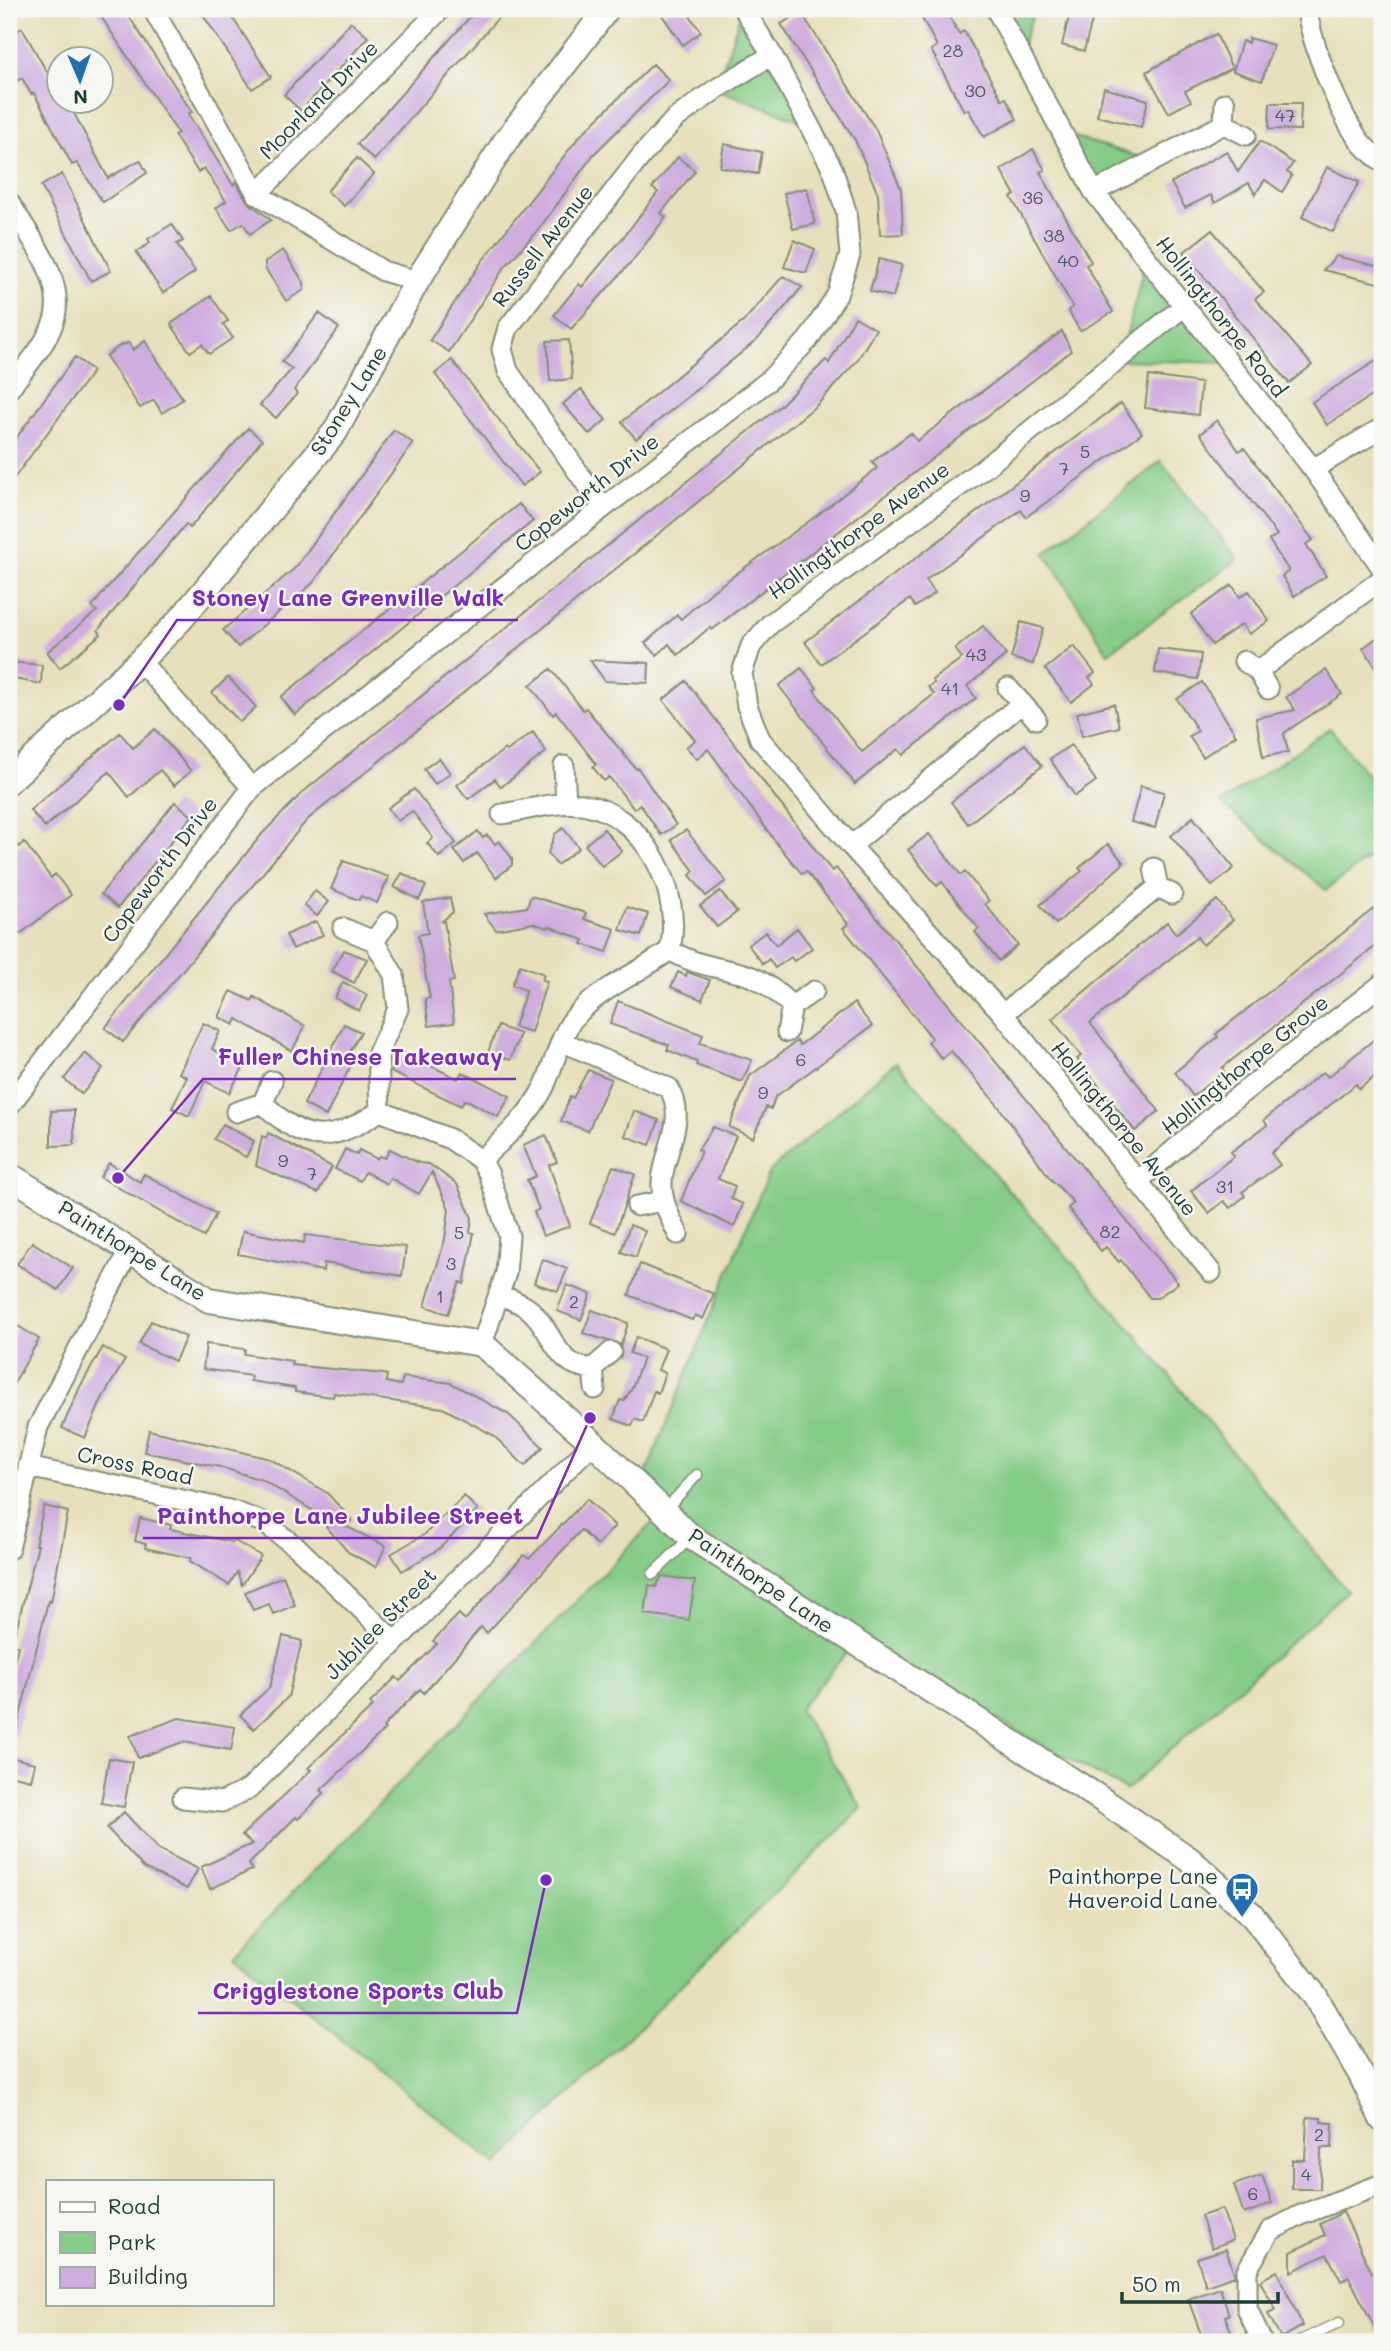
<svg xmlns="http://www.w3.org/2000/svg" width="1391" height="2351" viewBox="0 0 1391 2351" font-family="Mali,sans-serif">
  <rect width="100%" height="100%" fill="#f6f6f2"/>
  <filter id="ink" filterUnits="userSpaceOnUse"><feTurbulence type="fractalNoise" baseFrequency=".0143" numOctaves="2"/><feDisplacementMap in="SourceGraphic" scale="14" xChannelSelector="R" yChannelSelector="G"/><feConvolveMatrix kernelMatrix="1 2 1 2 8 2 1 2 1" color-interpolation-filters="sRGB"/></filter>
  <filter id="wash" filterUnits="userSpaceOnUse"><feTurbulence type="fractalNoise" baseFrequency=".00686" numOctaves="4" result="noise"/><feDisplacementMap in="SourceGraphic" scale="28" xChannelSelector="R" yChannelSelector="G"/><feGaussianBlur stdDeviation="1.57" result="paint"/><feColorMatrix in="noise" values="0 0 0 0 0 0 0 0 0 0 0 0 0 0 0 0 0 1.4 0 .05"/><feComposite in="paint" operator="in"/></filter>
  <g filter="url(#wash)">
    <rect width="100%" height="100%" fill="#e8e0bc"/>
    <path fill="#85cc87" stroke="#52845e" stroke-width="2" d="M742,9L807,123L716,89Z
      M996,9H1035L1019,53Z
      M1062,133L1155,162L1094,192Z
      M1146,259L1227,363L1120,360Z
      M1161,461L1238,559L1108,653L1045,553Z
      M1330,728L1382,794V848L1326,890L1221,803Z
      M896,1062L1136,1335L1347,1591L1126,1790L855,1643L799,1709L862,1808L497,2165L234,1953L664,1511L640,1488L769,1172Z"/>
    <g id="blocks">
      <path fill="#cfaddf" d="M96,9H124L192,112L188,114L233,185L236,182L248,202L271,220L250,234L243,223L231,230L216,208L226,201L204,168L198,172L174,135L178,133Z
        M199,9H227L271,77L252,89Z
        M477,9H506L374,160L357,144Z
        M671,9H685L701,32L683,45L662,15Z
        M917,9H945L959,34L964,31L1002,100L1006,98L1017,119L984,137L968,109L964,111L931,50L937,46Z
        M1071,9H1095L1084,51L1062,45Z
        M801,12L876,130L901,189L903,234L880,235L878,194L855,140L781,24Z
        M351,22L368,37L301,111L284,95Z
        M22,28L60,95V102H68L108,178L140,160L147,173L103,202L77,163L72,165L34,93L31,94L22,78L9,85V35Z
        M1216,34L1232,68L1185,91L1191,101L1169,113L1146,72Z
        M1249,38L1273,45L1262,81L1233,71L1242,41L1248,43Z
        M653,64L669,80L594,154L538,230L504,268L449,352L430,340L480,264L579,137Z
        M1104,88L1148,100L1141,127L1097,116Z
        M1270,103H1301L1300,130L1269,129Z
        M1260,141L1293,163L1287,172L1292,176L1282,192L1265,180L1255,194L1249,183L1215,203L1211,195L1185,208L1171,183L1227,151L1238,172Z
        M724,144L762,152L758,174L720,167Z
        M1033,149L1045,170L1040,172L1091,262L1086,265L1113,312L1080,331L1068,310L1073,307L1011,197L1015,195L1001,170Z
        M678,157L695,171L661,213L666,217L633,260L571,329L554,315L579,284L582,287L625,235L658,192L652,188Z
        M357,158L374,174L344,206L327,191Z
        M1327,167L1359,182L1333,232L1302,217Z
        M62,174L111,271L91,281L41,186Z
        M807,188L815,224L793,229L784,193Z
        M172,224L183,241L177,244L195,272L163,293L136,252L150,243L148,239Z
        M1212,230L1264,292L1255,299L1312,365L1289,383L1184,252Z
        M794,240L815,249L806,273L784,267Z
        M283,250L304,283V290L286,301L265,268V262Z
        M1336,256L1382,267V284L1323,270Z
        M879,259L902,265L893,297L870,291Z
        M783,276L802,287L758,339L636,439L622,422L744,321Z
        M211,296L228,321L223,324L233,338L209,354L202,344L190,352L171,324Z
        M319,313L339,328L294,390L297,394L276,418L260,405L292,369L282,362Z
        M855,317L876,329L857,361L817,405L307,820L123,1042L105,1028L262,834L303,792L780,406L826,360L829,363Z
        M1062,331L1071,351L712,630L710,627L678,655L669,644L657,655L645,643L677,615L681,619L714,590L819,514L877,468L872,462L911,433L917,441Z
        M569,340L572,379L550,381L547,341Z
        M145,341L183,399L162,413L154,400L140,408L106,356L121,345L129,343L133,350Z
        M75,357L93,371L9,485V448Z
        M1382,357V389L1327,425L1312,402Z
        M452,360L540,472L522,486L435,374Z
        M1149,376L1201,383L1198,415L1145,408Z
        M581,389L606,420L589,434L563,404Z
        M1121,403L1142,433L1026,517L1021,510L926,580L935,593L915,607L910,599L821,664L805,642Z
        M1217,420L1239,451L1244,448L1313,540L1306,544L1326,576L1294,596L1282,576L1289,571L1269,540L1277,535L1200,434Z
        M248,428L262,440L190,528L186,524L140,579L98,630L101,634L60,668L47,652L97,611L92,607L108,587Z
        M394,430L413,443L313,583L238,647L223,630L296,567Z
        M519,504L533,521L295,715L281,697Z
        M1232,585L1240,597L1249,591L1269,621L1249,634L1242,624L1212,645L1191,614Z
        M1021,622L1043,628L1033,664L1011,658Z
        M983,626L1006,655L967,686L976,698L903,755L898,749L855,784L779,686L801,668L817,688L814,690L862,752L934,694L928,687L934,683L932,680L962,658L955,649Z
        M1382,634V677L1363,648Z
        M1074,646L1095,673L1089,678L1094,684L1071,702L1045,669Z
        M1158,649L1201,654L1198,679L1155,673Z
        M590,660L649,663L648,683L605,681Z
        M9,662L42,665L41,684L9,678Z
        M551,669L583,710L586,708L636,769L638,768L676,825L661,835L640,804L634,809L609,777L604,781L593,767L596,764L556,712L553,715L530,685Z
        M1326,670L1342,694L1284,733L1288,752L1263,757L1256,718L1295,710L1286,697Z
        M228,677L256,707L240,722L212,693Z
        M686,681L832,871L836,868L1178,1283L1157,1298H1150L1121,1260L1119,1262L1106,1247L1101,1251L1068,1208L1074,1203L1050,1178L996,1103L951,1051L942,1059L928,1042L932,1038L843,928L848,924L806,871L802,874L778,845L708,749L697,759L686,747L695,740L663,700Z
        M1202,682L1236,735L1203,757L1189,736L1198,731L1177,699Z
        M1114,704L1119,727L1082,736L1077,713Z
        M155,729L191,771L174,786L160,770L129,797L109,772L45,827L30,810L120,733L133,748Z
        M533,732L546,752L501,787L495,779L468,799L457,785L505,749L507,751Z
        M1025,744L1042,766L968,824L951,802Z
        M1071,745L1096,781L1075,796L1050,759Z
        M439,758L450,773L435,784L424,769Z
        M1141,786L1164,792L1155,828L1131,822Z
        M414,789L456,843L439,857L427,843L433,838L412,811L398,821L388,808Z
        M175,802L192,816L118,908L101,894Z
        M1193,817L1234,868L1212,886L1171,836Z
        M563,828L579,848L557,865L548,853L555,834Z
        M604,829L622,851L602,866L585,845Z
        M686,830L726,881L706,896L690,875L694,871L671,840Z
        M478,831L483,838L487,835L495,844L499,841L512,858V865L496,878L477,853L464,863L454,850Z
        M9,834L19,847L24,842L51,878L55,874L71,895L20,934L9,918Z
        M929,834L961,875L965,872L989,901L985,904L1018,945L999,961L975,932L979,929L942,882L937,886L908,850Z
        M1108,844L1124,863L1056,924L1040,905L1082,871L1079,868Z
        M343,861L389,877L377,903L361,896L359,900L331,889Z
        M402,873L426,886L419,900L394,887Z
        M315,891L329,902L317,916L304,905Z
        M720,891L737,912L717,927L700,906Z
        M531,896L586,913L584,919L615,929L607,952L582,944L584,940L548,926L547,928L533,923L496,930L484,914L527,907Z
        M450,898L453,912L441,922L444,921L454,981L449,982L454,1023L429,1026L425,999L430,998L418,935L428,933L423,902Z
        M1217,900L1233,920L1203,945L1197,937L1090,1023L1159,1111L1135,1131L1077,1059L1081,1056L1052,1019L1167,922L1176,934Z
        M1382,902V941L1222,1068L1224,1071L1193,1096L1175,1072L1218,1037L1216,1034Z
        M627,907L648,914L641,936L620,930Z
        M316,921L323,935L293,949L286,935Z
        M797,928L812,948L794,961L791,957L775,968L769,959L763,964L748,945L766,932L776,945Z
        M344,950L367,959L354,983L332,971Z
        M520,965L544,974L542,980L547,981L531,1032L514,1027L526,990L512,985Z
        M678,972L686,976L687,972L710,980L702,1000L671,987Z
        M343,982L367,995L359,1011L335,998Z
        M231,991L252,1001L254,997L305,1026L292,1051L237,1019L234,1025L219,1017Z
        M618,1001L703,1035L700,1043L752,1060L742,1082L696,1065L697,1062L667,1050L669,1045L610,1024Z
        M854,1003L872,1026L775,1097L771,1109L766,1107L753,1138L729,1127L750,1076L797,1041L800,1045Z
        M203,1023L220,1031L212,1049L244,1066L229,1093L205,1081L189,1116L172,1108L187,1077L179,1073Z
        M344,1024L361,1032L345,1061L351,1065L326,1116L304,1104Z
        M498,1026L520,1034L510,1060L488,1052Z
        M1382,1033V1071L1359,1089L1356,1084L1271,1153L1280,1165L1242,1192L1245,1196L1230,1208L1224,1201L1209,1213L1191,1191L1234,1156L1231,1152L1267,1125L1264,1120L1323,1072L1328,1077Z
        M400,1051L458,1079L462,1072L510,1096L498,1117L469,1101L464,1100L461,1106L391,1072Z
        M85,1053L103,1068L82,1094L64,1079Z
        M588,1070L611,1079L588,1131L561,1121L570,1096L573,1098Z
        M74,1110V1145L51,1146V1111Z
        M634,1111L659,1120L650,1145L625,1136Z
        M223,1124L254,1141L246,1157L214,1139Z
        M713,1127L736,1136L718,1179L735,1186L731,1199L743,1204L734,1227L681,1201L701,1151L698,1150Z
        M268,1133L332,1167L318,1193L256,1166L262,1136L266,1138Z
        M546,1135L557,1162L549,1165L570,1226L543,1236L534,1212L539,1209L527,1180L536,1176L523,1145Z
        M345,1149L357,1155L359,1150L377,1159L379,1156L385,1158L390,1149L419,1163L429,1164L457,1184L472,1218L470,1232L474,1233L464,1284L460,1282L448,1314L425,1306L445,1239L449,1209L432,1172L419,1194L390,1178L387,1184L365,1172L360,1181L335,1169Z
        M109,1163L140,1182L144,1174L216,1214L204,1237L100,1177Z
        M613,1166L635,1174L615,1233L590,1223Z
        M630,1225L645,1231L636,1257L621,1252Z
        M243,1231L304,1243L305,1235L406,1247L402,1276L324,1263L323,1271L238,1254Z
        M32,1242L73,1268L58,1290L17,1264Z
        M542,1259L567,1269L558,1291L534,1283Z
        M640,1264L714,1294L703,1319L695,1315L692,1320L629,1295Z
        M567,1285L591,1294L581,1320L557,1311Z
        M592,1310L628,1323L621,1345L583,1333Z
        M151,1321L186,1337L175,1361L139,1344Z
        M18,1326L39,1339L9,1392V1341Z
        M636,1337L666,1349L658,1370L665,1373L658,1393L654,1391L643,1422L635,1419L632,1426L613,1419L620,1400L624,1401L632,1388L643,1358L630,1353Z
        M206,1344L245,1349L244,1354L292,1361L291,1365L384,1374L387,1375L386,1382L401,1385L403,1377L451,1383L508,1414L543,1447L525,1466L493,1435L443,1408L334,1393L333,1397L295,1392V1388L250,1381L251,1376L203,1369Z
        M103,1347L125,1360L103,1397L85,1438L62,1428L80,1387Z
        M149,1430L270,1459L327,1493L352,1520L345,1526L386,1546L376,1567L348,1552L312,1510L262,1480L220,1467L144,1452Z
        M464,1496L478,1510L439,1549L402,1571L391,1554L425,1534Z
        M587,1499L615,1526L597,1545L581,1530L487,1633L481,1627L424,1693L420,1689L383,1727L385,1729L321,1790L324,1793L298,1819L296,1817L249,1864L252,1870L210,1889L201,1867L252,1844L242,1835L311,1770L308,1768L373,1706L370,1703L396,1677L400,1681L437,1644L433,1641L459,1614L465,1620L524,1555L529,1559Z
        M44,1506L68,1512L51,1602L48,1601L15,1737H9V1682L18,1646L12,1645L38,1545H35Z
        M140,1518L171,1525L170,1529L232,1542L233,1540L261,1556L242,1585L237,1572L229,1585L190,1561L191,1558L145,1548L146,1544L135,1541Z
        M283,1576L295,1605L273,1614L269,1604L253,1610L245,1592Z
        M662,1576L695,1581L689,1620L645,1614L649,1585L656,1587Z
        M283,1636L302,1641L288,1697L254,1729L240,1715L270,1687Z
        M179,1718L235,1727L231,1750L183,1742L138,1758L130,1736Z
        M9,1757L35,1763L31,1780L9,1775Z
        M109,1758L132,1762L124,1807L101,1803Z
        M124,1812L158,1849L198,1869L187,1889L144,1868L107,1828Z
        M1307,2117L1321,2118V2122L1333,2123L1332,2148H1321L1320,2189H1292V2160H1305Z
        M1262,2175L1272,2203L1244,2214L1234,2185Z
        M1222,2209L1233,2240L1212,2248L1201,2216Z
        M1343,2212L1372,2273L1376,2271L1382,2283V2342L1349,2277L1341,2281L1327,2254L1291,2272V2252L1325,2235L1320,2224Z
        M1226,2249L1235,2276L1206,2286L1197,2258Z
        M1277,2271L1303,2326L1281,2338L1268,2314L1276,2310L1260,2281Z
        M1220,2288L1229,2315L1225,2316L1235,2342H1204L1188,2299Z"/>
    </g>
  </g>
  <g filter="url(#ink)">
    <use href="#blocks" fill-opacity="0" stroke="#848e78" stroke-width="2"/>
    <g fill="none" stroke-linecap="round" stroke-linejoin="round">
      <defs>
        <path id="service" d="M665,1510L697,1475
          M653,1574L690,1538
          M1299,2342L1339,2323"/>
        <path id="minor" d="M153,9L257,194L383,271L417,281
          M996,9L1094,192L1313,469L1382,568
          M1307,9C1311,44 1340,116 1362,144C1368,151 1376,156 1382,162
          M1225,103L1224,124L1246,135
          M1094,192L1224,124
          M257,194L441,9
          M9,202C29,236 70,284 52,326C43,349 23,370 9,389
          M1183,307L983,469L770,624L751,646L742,673L747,706L760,739L851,846L1003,1014L1211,1272
          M1313,469L1382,428
          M603,508L508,371L502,349L508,328L642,155L675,119L716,89L772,55
          M140,661L252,788
          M1244,661L1258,671L1268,689
          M1258,671L1382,579
          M1008,688L1036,719
          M564,766L566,803
          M851,846L1022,703
          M1154,868L1158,887L1172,894
          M343,928L374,941L388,922
          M374,941L394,975L398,1009L378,1053L380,1111
          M670,950C695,966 720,967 747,975C765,981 779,994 792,1006
          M1003,1014L1158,887
          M787,1032L792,1006L814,991
          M563,1042L669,1088C688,1120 664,1149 662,1182C661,1201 670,1217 678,1234
          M263,1103C307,1147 332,1142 380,1111
          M9,1106L252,788L603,508L768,381L808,340L837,295L850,255L846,211L833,170L772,55L744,9
          M380,1111L450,1139L481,1160L489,1174L509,1236L506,1273L482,1344
          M236,1112L263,1103L272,1081
          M481,1160C505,1138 530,1115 544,1087C553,1068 561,1033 574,1018C601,987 638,974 670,950C683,892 646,814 582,804C555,801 528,810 502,814
          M1137,1182L1219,1111L1382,984
          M637,1206L663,1201
          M500,1295C510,1299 522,1303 530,1310C554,1330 554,1368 593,1368
          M595,1389L593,1368L611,1352
          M28,1467L229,1510L263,1522L298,1548L394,1641
          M9,1549L38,1427L130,1249
          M183,1798L222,1802L249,1789L593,1443
          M1262,2342L1247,2308V2270L1270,2231L1301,2215L1382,2184"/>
        <path id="tertiary" d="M9,781L140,661L181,619L335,432L417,281L505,142L607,9
          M9,1175L209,1300L482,1344L593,1443L691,1537L1104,1801L1189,1859L1252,1915L1315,1996L1361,2075L1382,2119"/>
      </defs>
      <use href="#service" stroke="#848e78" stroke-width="13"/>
      <use href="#minor" stroke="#848e78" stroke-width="23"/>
      <use href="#tertiary" stroke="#848e78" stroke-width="28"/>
      <use href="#service" stroke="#fff" stroke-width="10"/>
      <use href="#minor" stroke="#fff" stroke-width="19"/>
      <use href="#tertiary" stroke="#fff" stroke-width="24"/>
    </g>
  </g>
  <defs>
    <symbol id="bus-pin" viewBox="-11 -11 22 30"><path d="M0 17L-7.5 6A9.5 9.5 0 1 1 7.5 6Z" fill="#1f6fb2" stroke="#f6f6f2"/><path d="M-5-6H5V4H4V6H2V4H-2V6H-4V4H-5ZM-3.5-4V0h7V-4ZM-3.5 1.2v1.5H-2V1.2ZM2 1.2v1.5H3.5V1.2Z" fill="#fff"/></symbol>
  </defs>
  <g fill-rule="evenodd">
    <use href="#bus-pin" x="1223" y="1870" width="38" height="52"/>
  </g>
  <g text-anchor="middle" stroke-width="5" stroke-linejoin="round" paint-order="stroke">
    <g font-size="18" fill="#4b595f">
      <text x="953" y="57">28</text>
      <text x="975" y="97">30</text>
      <text x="1285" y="122">47</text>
      <text x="1033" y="204">36</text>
      <text x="1054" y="242">38</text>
      <text x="1068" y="267">40</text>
      <text x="1085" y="458">5</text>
      <text x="1064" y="475">7</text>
      <text x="1025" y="502">9</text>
      <text x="976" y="661">43</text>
      <text x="950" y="695">41</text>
      <text x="801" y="1066">6</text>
      <text x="763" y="1099">9</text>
      <text x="283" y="1167">9</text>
      <text x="312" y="1180">7</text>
      <text x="1225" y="1193">31</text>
      <text x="1110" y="1238">82</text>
      <text x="459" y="1239">5</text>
      <text x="451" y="1270">3</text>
      <text x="440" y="1303">1</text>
      <text x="574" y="1308">2</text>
      <text x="1319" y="2141">2</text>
      <text x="1306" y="2181">4</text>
      <text x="1253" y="2200">6</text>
    </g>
    <g font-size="21" fill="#1f3d34" stroke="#f6f6f2">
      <text transform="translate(319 100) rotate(-45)" y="7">Moorland Drive</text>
      <text transform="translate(543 246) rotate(-52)" y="7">Russell Avenue</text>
      <text transform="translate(1221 317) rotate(52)" y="7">Hollingthorpe Road</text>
      <text transform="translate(349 401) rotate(-58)" y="7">Stoney Lane</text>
      <text transform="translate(587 493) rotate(-38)" y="7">Copeworth Drive</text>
      <text transform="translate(859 531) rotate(-36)" y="7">Hollingthorpe Avenue</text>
      <text transform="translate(160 870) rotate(-53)" y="7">Copeworth Drive</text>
      <text transform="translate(1245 1065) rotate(-39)" y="7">Hollingthorpe Grove</text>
      <text transform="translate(1124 1129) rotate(51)" y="7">Hollingthorpe Avenue</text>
      <text transform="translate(132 1251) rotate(32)" y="7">Painthorpe Lane</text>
      <text transform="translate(135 1466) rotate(12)" y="7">Cross Road</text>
      <text transform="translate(761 1581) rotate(34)" y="7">Painthorpe Lane</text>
      <text transform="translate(381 1624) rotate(-45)" y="7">Jubilee Street</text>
    </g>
    <g font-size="21" fill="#1f3d34" stroke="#f6f6f2" text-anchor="end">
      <text x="1218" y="1884">Painthorpe Lane<tspan x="1218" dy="24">Haveroid Lane</tspan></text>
    </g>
  </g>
  <path fill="none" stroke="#7b2cbf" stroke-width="2.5" d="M119 705L177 620H518M118 1178L203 1079H516M590 1418L537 1538H143M546 1880L517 2013H198"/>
  <g fill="#7b2cbf" stroke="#f6f6f2" stroke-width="2.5">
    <circle cx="119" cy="705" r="7"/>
    <circle cx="118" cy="1178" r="7"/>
    <circle cx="590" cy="1418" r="7"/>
    <circle cx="546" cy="1880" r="7"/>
  </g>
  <g font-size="23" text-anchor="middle" font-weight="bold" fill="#7b2cbf" stroke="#f6f6f2" stroke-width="5" stroke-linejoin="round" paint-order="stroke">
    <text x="348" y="606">Stoney Lane Grenville Walk</text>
    <text x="360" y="1065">Fuller Chinese Takeaway</text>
    <text x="340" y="1524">Painthorpe Lane Jubilee Street</text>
    <text x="358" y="1999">Crigglestone Sports Club</text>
  </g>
  <rect width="1391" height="2351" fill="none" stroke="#f6f6f2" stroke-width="35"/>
  <rect x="46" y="2180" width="228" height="126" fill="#f6f6f2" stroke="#a0aca6" stroke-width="2"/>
  <rect x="60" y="2202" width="35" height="10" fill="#ffffff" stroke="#a0aca6" stroke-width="2"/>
  <text x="108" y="2214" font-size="21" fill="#1f3d34">Road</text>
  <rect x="60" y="2232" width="35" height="21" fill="#85cc87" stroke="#a0aca6" stroke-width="2"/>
  <text x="108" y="2250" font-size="21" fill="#1f3d34">Park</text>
  <rect x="60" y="2267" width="35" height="21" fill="#cfaddf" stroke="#a0aca6" stroke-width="2"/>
  <text x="108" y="2284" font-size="21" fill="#1f3d34">Building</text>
  <g transform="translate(80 80) rotate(178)"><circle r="33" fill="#f6f6f2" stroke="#a0aca6" stroke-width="2"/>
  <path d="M0-5L12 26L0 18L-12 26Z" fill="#1f6fb2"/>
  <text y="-10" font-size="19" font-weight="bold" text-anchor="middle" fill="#1f3d34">N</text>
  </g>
  <path d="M1122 2292v10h156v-10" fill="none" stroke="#1f3d34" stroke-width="3.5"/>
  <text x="1132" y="2292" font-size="21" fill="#1f3d34" stroke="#f6f6f2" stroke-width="5" paint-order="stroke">50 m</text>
</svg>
